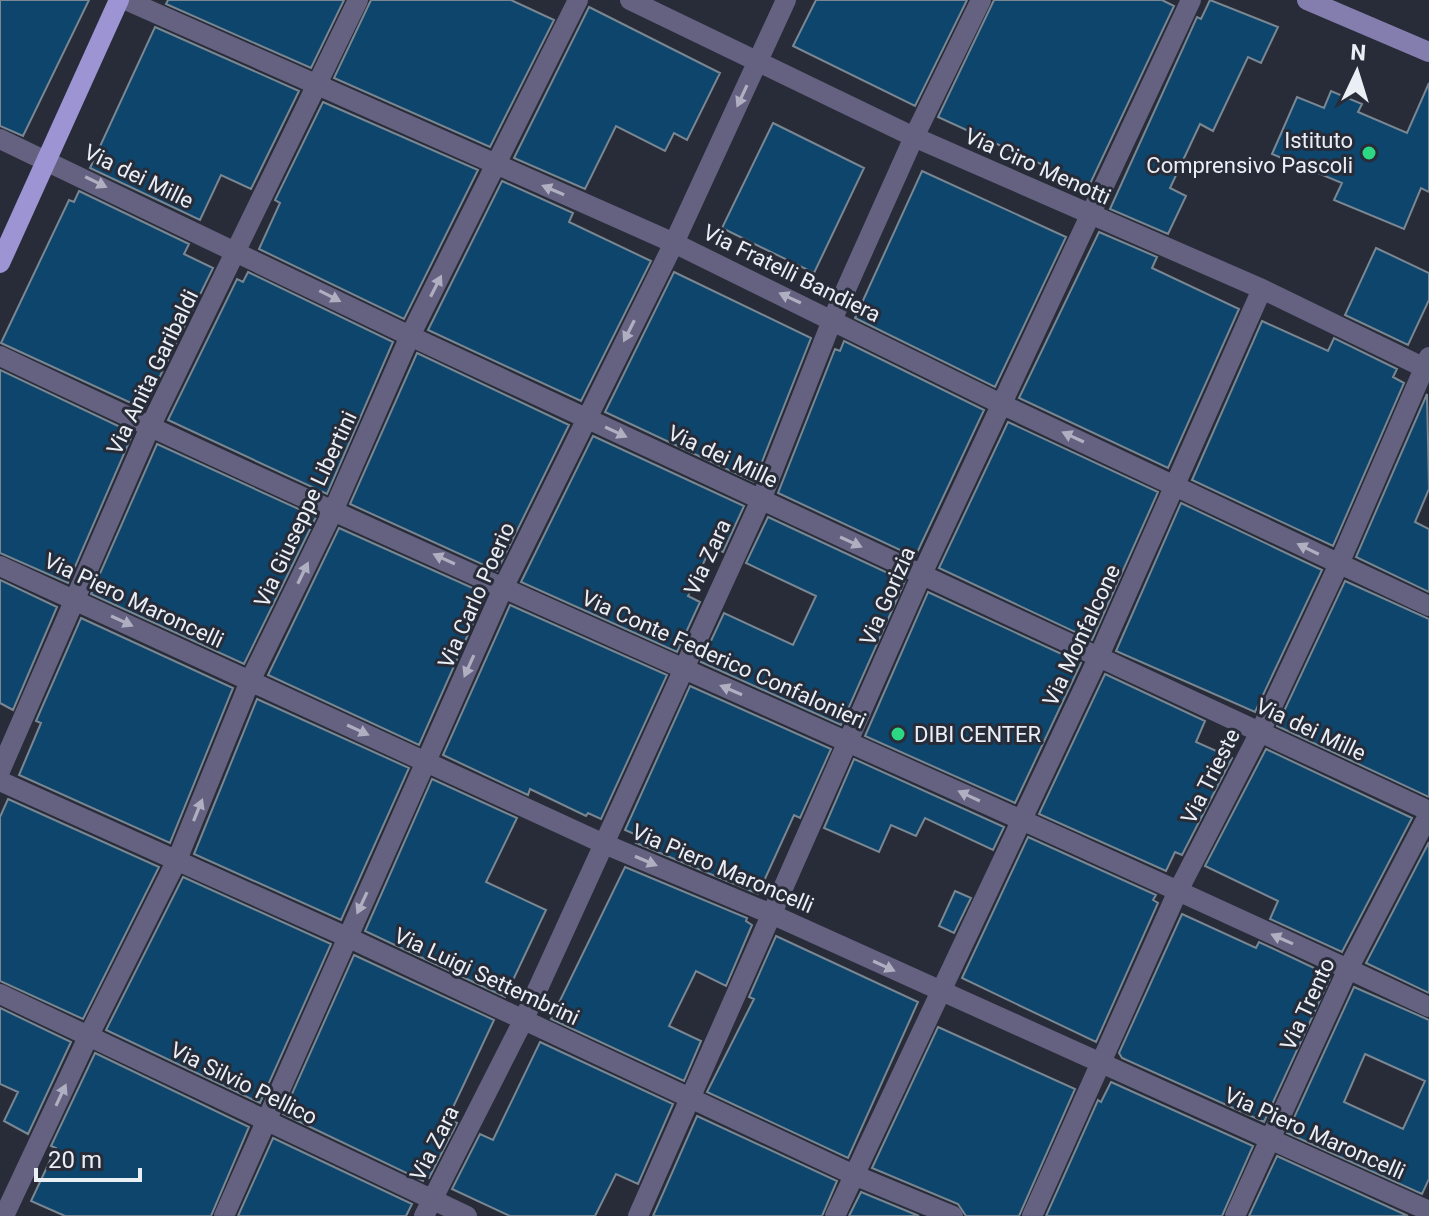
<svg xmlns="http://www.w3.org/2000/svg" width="1429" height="1216" viewBox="0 0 1429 1216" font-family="Roboto,sans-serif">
  <rect width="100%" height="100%" fill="#272c38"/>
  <path fill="#0d456c" stroke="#7a8792" stroke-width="2" fill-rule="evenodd" d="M0,0H89L23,136L0,126Z
    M168,0H344L311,68L166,4Z
    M371,0H511L554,20L490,147L334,78Z
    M816,0H967L915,106L793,46Z
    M994,0H1162L1174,6L1089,186L938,117Z
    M1210,0L1278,27L1261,63L1248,57L1213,131L1200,124L1170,188L1186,196L1168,234L1110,209L1197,17L1201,19Z
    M589,7L720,73L687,140L674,133L665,151L616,126L585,189L514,158Z
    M155,27L299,91L251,189L221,175L200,220L90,168Z
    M1429,83V192L1421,188L1404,229L1334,200L1342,183L1272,154L1297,97L1324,108L1331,91L1362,104L1358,112L1407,133Z
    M323,102L478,170L404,319L259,249L280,203L275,200Z
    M773,123L864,168L814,273L722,228Z
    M922,171L1066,237L995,387L855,318Z
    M502,181L573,213L569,222L651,261L581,401L428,330Z
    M79,191L189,244L184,254L213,268L144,409L1,343L69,200L74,202Z
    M1099,232L1157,257L1152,268L1239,309L1168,468L1019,398Z
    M1376,248L1429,273V300L1408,345L1345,315Z
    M248,272L393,342L327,494L168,420L237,279L243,282Z
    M674,272L811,338L754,482L605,412Z
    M1262,321L1328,351L1334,338L1397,369L1393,377L1404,383L1333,546L1192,480Z
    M844,341L984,410L915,557L778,493L835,349L840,351Z
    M417,353L569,425L497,571L350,504Z
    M0,370L133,433L68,583L0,553Z
    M1427,394L1429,489L1415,522L1429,529V592L1356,557Z
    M1008,422L1158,492L1092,640L939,568Z
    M593,436L744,506L723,552L711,547L688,596L700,602L677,652L521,582Z
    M157,444L316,517L244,664L91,594Z
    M1181,503L1322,570L1255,712L1116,651Z
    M768,517L905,581L841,725L701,662L724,613L793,645L816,596L746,563Z
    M339,528L486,594L419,745L268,675Z
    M0,580L57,607L13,710L0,703Z
    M1345,581L1429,619V797L1277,726Z
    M928,592L1081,663L1015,803L865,736Z
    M510,605L667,675L601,819L588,813L586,816L530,789L528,795L443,755Z
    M81,618L233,688L170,843L19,775L41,723L36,721Z
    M1105,674L1205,721L1196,742L1232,758L1182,855L1175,852L1166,871L1039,814Z
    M690,686L831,749L800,818L794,815L758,894L636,843L639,836L625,830Z
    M257,699L409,768L341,920L194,854Z
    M1266,749L1412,818L1342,952L1270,919L1278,901L1205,866Z
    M854,759L1004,827L993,850L925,818L916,836L891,825L879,852L824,828Z
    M432,779L517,818L486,882L546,910L505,997L365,931Z
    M8,799L159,867L83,1019L0,981V817Z
    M1028,837L1156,895L1153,900L1158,903L1096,1042L962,978Z
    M1429,842V993L1366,963Z
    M625,867L747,918L746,921L752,925L726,986L696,971L669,1026L701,1041L684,1081L551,1019Z
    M183,877L331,944L260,1103L106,1030Z
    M955,891L971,898L954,933L939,926Z
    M1182,914L1256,948L1259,942L1331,976L1264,1122L1122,1058L1119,1053Z
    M776,936L918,1002L848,1158L707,1092L754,999L749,997Z
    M354,955L494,1020L448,1118L457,1123L429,1178L425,1176L423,1181L283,1114Z
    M1354,987L1429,1020V1179L1422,1194L1287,1133ZM1365,1054L1425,1081L1403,1129L1344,1102Z
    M0,1008L71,1042L28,1134L4,1121L18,1092L0,1084Z
    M938,1027L1075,1089L1019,1216H966L958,1204L872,1168Z
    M540,1042L673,1104L638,1184L616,1174L595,1216H510L452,1189L480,1134L493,1140Z
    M95,1053L249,1127L211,1216H65L31,1201L56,1148L51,1146Z
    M1111,1082L1253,1146L1222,1216H1046L1098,1100L1101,1102Z
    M697,1116L837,1181L822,1216H653Z
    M273,1138L412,1204L406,1216H238Z
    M1277,1156L1408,1216H1249Z
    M861,1192L919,1216H849Z"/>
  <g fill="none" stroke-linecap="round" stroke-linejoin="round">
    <path stroke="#656180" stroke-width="20" d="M126,0L674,243L1001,404L1429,606
      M630,0L914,137L1262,289L1429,370
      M0,139L410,336L1429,811
      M0,356C472,581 955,784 1429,1007
      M0,566L602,843L771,914L1429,1211
      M0,771L150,427L358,0
      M0,781L347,937L854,1175L953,1216
      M0,994L467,1216
      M4,1216L89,1035L177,860L250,681L334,509L410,336L578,0
      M224,1216L504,586L674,243L786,0
      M424,1216L524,1019L761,500L833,318L914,137L981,0
      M638,1216L922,574L1191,0
      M835,1216L1099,656L1262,289
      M1032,1216L1177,893L1260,732L1339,564L1429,357
      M1235,1216L1348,969L1429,814"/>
    <path stroke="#847eaf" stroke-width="20" d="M1307,0L1429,52"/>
    <path stroke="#9d94d4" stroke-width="20" d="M0,263L119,0"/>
  </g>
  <defs><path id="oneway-solid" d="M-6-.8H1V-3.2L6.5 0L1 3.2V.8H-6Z" transform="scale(2)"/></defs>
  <g fill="#aeafc0">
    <use href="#oneway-solid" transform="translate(742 96) rotate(115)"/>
    <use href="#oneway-solid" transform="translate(96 182) rotate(26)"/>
    <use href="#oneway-solid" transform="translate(553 190) rotate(-157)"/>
    <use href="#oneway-solid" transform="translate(436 286) rotate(-63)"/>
    <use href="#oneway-solid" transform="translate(330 296) rotate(27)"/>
    <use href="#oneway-solid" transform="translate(790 298) rotate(-155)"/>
    <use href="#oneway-solid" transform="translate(629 331) rotate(117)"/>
    <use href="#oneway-solid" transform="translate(616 432) rotate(25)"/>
    <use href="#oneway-solid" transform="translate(1073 437) rotate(-155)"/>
    <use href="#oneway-solid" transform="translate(851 542) rotate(25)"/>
    <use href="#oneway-solid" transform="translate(1308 549) rotate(-154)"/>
    <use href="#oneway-solid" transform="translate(444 559) rotate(-155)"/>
    <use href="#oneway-solid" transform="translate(303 573) rotate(-64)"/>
    <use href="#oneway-solid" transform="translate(122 621) rotate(25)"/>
    <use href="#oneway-solid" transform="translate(469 666) rotate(114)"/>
    <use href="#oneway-solid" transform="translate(731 690) rotate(-157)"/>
    <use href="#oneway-solid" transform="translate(358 730) rotate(25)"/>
    <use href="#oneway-solid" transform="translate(969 796) rotate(-155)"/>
    <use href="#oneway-solid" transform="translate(198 810) rotate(-68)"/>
    <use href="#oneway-solid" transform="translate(646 861) rotate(23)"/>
    <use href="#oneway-solid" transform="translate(362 903) rotate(115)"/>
    <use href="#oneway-solid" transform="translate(1282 939) rotate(-156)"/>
    <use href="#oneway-solid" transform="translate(884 966) rotate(25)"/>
    <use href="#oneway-solid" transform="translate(61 1095) rotate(-65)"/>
  </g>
  <g fill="#2cd884" stroke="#272c38" stroke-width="3">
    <circle cx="1369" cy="153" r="8"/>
    <circle cx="898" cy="734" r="8"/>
  </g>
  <g text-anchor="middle" stroke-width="6" stroke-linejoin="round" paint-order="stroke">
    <g font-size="22" fill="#eaeef5" stroke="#272c38" text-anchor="end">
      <text x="1353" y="148">Istituto<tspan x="1353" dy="25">Comprensivo Pascoli</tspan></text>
      <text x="914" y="742" text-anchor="start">DIBI CENTER</text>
    </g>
    <g font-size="22" fill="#eaeef5" stroke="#272c38">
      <text transform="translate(1038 166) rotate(24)" y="8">Via Ciro Menotti</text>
      <text transform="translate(139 176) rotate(26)" y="8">Via dei Mille</text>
      <text transform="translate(792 273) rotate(26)" y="8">Via Fratelli Bandiera</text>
      <text transform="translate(152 372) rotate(-64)" y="8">Via Anita Garibaldi</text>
      <text transform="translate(723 456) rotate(25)" y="8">Via dei Mille</text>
      <text transform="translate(305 509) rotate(-65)" y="8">Via Giuseppe Libertini</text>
      <text transform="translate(707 557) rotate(-65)" y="8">Via Zara</text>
      <text transform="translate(476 595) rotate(-66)" y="8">Via Carlo Poerio</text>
      <text transform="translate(887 596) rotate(-66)" y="8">Via Gorizia</text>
      <text transform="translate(134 600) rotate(25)" y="8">Via Piero Maroncelli</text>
      <text transform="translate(1081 635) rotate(-65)" y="8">Via Monfalcone</text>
      <text transform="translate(724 659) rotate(24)" y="8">Via Conte Federico Confalonieri</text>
      <text transform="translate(1311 729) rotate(25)" y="8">Via dei Mille</text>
      <text transform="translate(1210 776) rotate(-63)" y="8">Via Trieste</text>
      <text transform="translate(723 868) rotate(23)" y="8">Via Piero Maroncelli</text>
      <text transform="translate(487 976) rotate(25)" y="8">Via Luigi Settembrini</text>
      <text transform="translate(1307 1004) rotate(-65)" y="8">Via Trento</text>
      <text transform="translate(244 1083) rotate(26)" y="8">Via Silvio Pellico</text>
      <text transform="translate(1315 1133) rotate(24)" y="8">Via Piero Maroncelli</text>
      <text transform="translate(434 1143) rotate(-63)" y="8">Via Zara</text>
    </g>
  </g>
  <g transform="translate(1357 72) rotate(4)" stroke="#272c38" stroke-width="6" paint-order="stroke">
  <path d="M0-6L14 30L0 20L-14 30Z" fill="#eaeef5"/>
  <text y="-12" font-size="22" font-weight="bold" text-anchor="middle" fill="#eaeef5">N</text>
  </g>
  <path d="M36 1168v12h104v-12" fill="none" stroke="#eaeef5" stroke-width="4"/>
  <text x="48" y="1168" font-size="24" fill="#eaeef5" stroke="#272c38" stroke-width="6" paint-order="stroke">20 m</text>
</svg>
